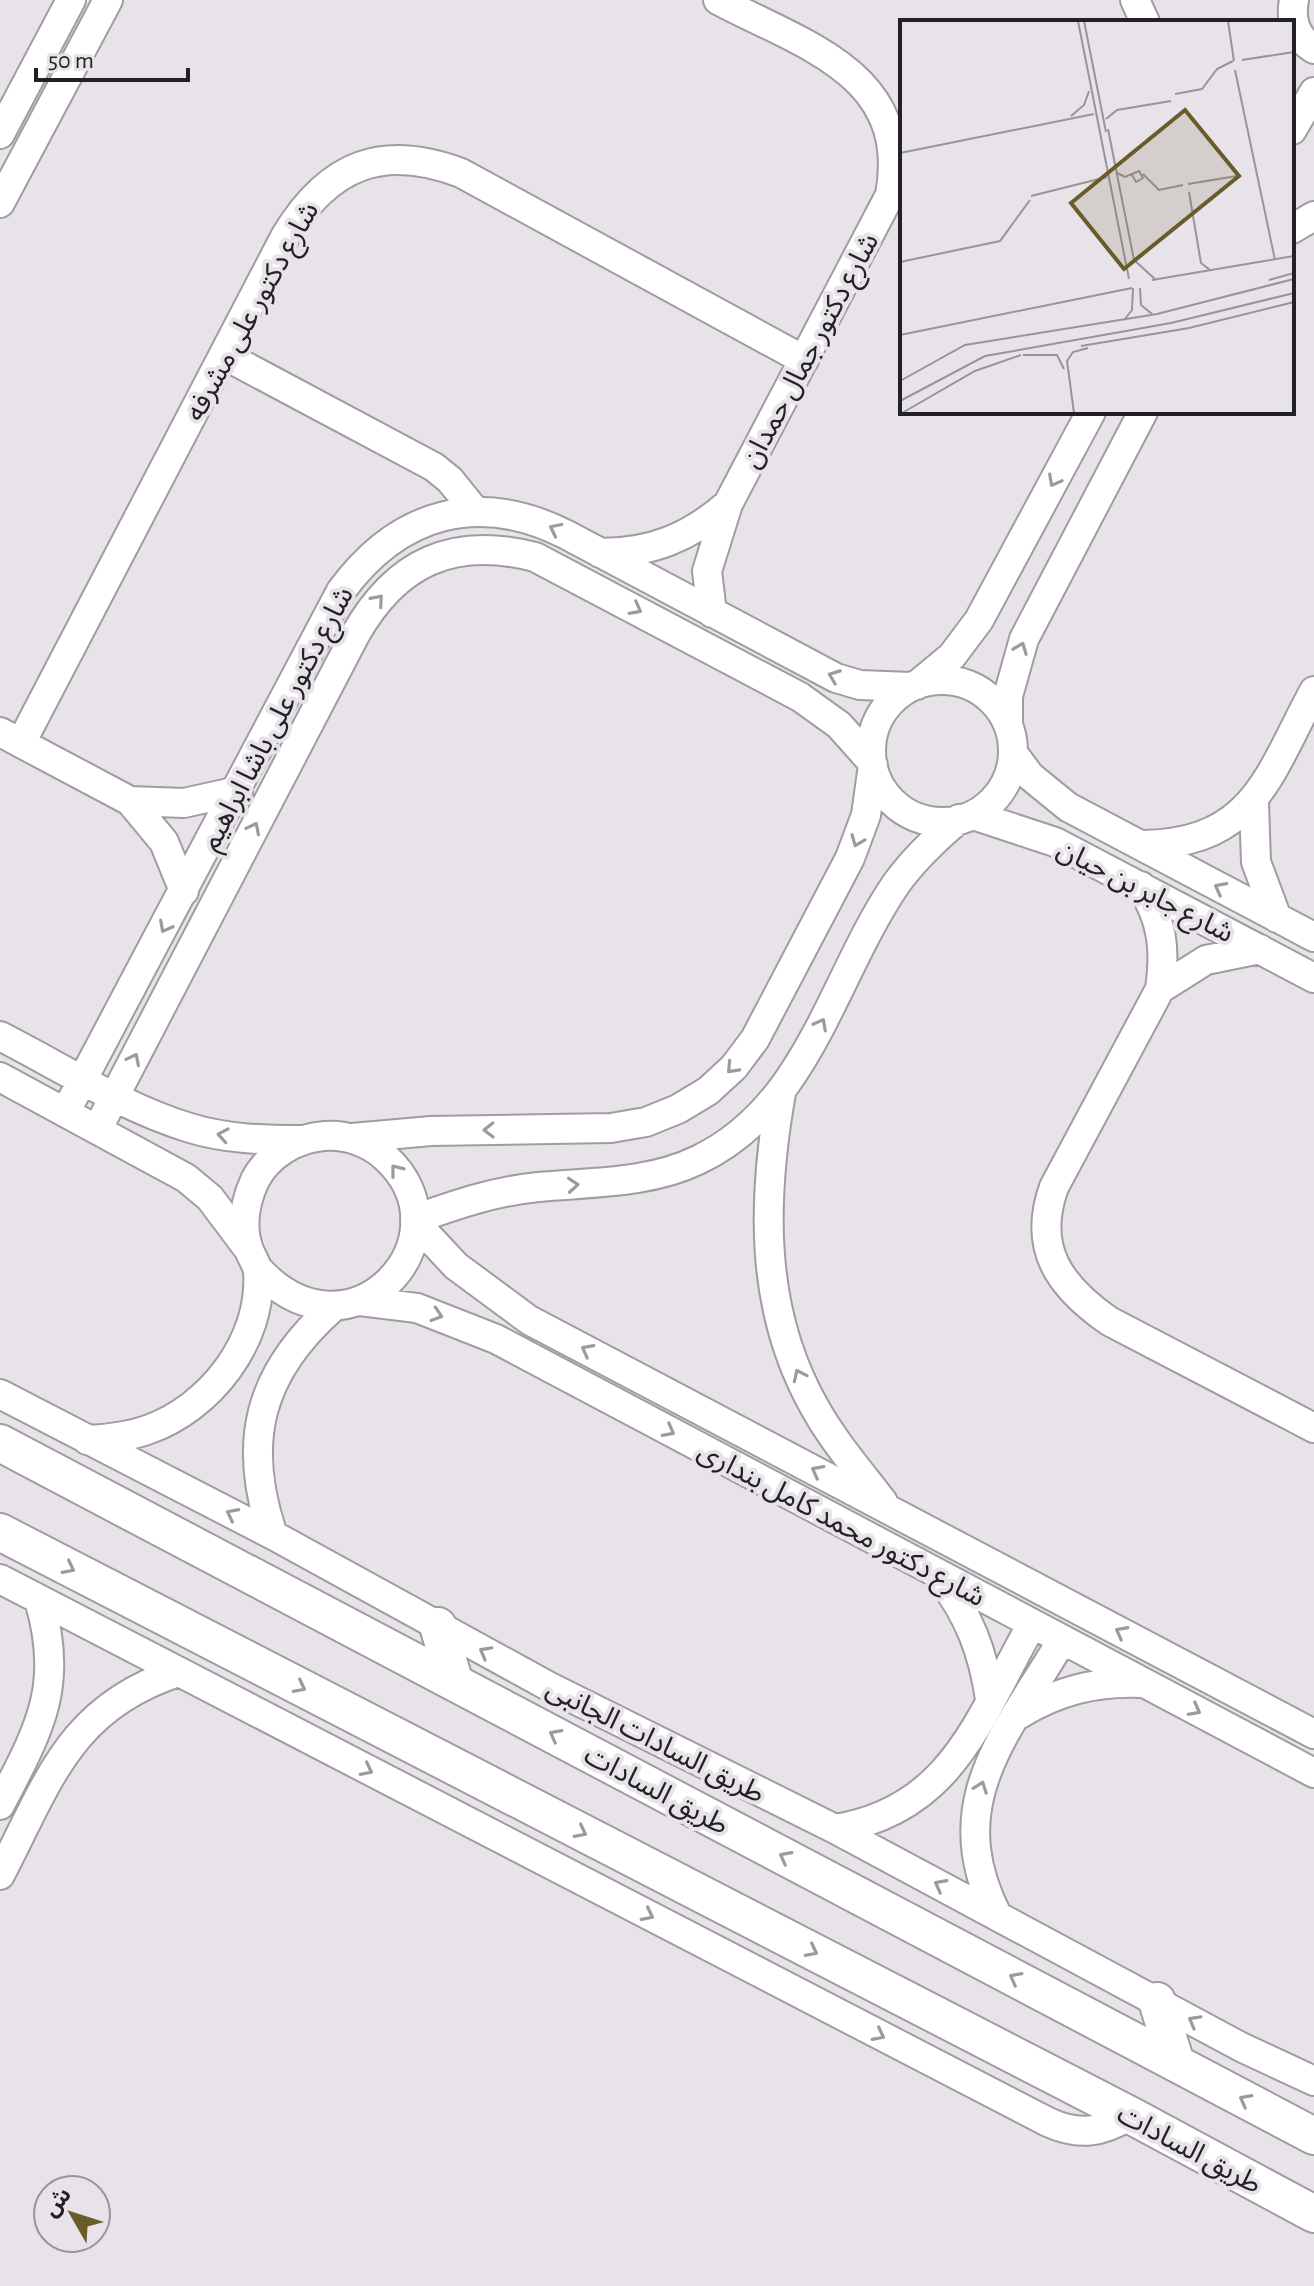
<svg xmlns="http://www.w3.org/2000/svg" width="1314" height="2286" viewBox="0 0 1314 2286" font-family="'Alegreya Sans','Noto Sans Arabic',sans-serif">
  <rect width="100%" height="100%" fill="#e7e3e9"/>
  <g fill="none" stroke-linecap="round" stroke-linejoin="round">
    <defs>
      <path id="minor" d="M1135,0L1145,22
        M1294,0C1290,20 1296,38 1314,49
        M1292,130L1314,92
        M0,134L71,0
        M0,203L108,0
        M1292,229L1314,216
        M224,355L434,467L450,480L475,511
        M600,553C651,553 689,538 728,504
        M712,613L707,571L728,504L890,195C912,74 805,46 718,0
        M871 751a71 71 0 1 1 142 0a71 71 0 1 1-142 0Z
        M917,685L952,656L979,620L1091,412
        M1008,724V696L1024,639L1143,412
        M0,732L130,801L164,842L184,891
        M21,743L286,235C329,165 382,143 461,173L804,360
        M1013,753L1030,776L1068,807L1314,937
        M130,801L184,803L238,791
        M1254,803L1256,862L1277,918
        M973,815L1055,842L1314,978
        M1141,845C1254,844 1268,776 1314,691
        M1141,886C1162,920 1166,949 1160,989L1054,1187C1032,1248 1059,1286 1109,1321L1314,1428
        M1160,989L1206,960L1260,949
        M0,1036C61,1067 124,1108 190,1128C226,1139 263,1140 300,1140
        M0,1077L186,1178L210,1198L246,1246
        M781,1093C762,1200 759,1310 815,1408C834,1442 860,1472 883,1502
        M66,1111L341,591C399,512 479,490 567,535L836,678L860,685L911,687
        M98,1128L355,635C396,562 453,536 535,557L800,697L839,725L872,762
        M352,1138L431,1131L611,1128L646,1122L678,1109L708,1091L734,1067L755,1039L850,858L866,815L873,765
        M415,1219C455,1205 495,1191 538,1187C592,1182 648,1184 698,1160C809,1107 832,978 896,884C914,859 935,839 959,819
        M415,1222L456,1266L529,1320L1314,1734
        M360,1301L417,1308L496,1339L1314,1773
        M0,1394L273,1535L548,1686L835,1829L1241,2047L1314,2081
        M87,1440C107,1439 127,1437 147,1430C209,1409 263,1341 258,1272C257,1264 252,1258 249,1250C240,1226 245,1202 255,1180C268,1155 296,1138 324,1136C345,1134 369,1142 385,1157C473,1236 351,1371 258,1269
        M273,1535C241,1442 259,1373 332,1308
        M940,1578C969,1615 983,1652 990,1699
        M0,1579L1048,2122C1078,2136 1102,2133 1130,2115
        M1018,1715C1057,1691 1095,1681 1142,1683
        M0,1805C39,1730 65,1686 39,1600
        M835,1829C953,1810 979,1717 1032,1624
        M0,1875C49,1781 69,1708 178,1672
        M997,1915C940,1803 1006,1735 1062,1640"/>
      <path id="major" d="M0,1443L1314,2136
        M0,1532L1130,2115L1314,2214
        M438,1626L454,1680
        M1157,2001L1176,2063"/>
    </defs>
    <use href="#minor" stroke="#a09ca1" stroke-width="32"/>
    <use href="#major" stroke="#a09ca1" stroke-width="40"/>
    <use href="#minor" stroke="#fff" stroke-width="28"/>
    <use href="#major" stroke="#fff" stroke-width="36"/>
  </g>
  <defs><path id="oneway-chevron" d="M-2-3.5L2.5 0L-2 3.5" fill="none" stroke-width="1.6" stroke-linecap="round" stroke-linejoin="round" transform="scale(2)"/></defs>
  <g stroke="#9c9b9c">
    <use href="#oneway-chevron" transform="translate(1054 481) rotate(118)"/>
    <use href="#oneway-chevron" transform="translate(555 529) rotate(-154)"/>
    <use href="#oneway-chevron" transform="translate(378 600) rotate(-49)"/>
    <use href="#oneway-chevron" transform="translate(636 609) rotate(28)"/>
    <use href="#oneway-chevron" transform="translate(1021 648) rotate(-69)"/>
    <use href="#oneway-chevron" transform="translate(834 676) rotate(-159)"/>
    <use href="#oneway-chevron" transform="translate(254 828) rotate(-63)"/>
    <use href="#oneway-chevron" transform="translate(857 841) rotate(112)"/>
    <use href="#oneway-chevron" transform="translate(1220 888) rotate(-152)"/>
    <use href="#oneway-chevron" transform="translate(165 927) rotate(118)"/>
    <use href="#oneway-chevron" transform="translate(821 1024) rotate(-62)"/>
    <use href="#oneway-chevron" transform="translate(134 1059) rotate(-63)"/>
    <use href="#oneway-chevron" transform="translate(732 1068) rotate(133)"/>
    <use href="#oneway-chevron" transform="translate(489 1130) rotate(179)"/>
    <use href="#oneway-chevron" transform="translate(223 1135) rotate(-170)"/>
    <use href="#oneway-chevron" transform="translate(396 1170) rotate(-128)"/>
    <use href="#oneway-chevron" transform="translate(573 1185) rotate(-4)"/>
    <use href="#oneway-chevron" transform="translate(437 1315) rotate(18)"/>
    <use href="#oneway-chevron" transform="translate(587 1350) rotate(-152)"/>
    <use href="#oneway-chevron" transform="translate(799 1375) rotate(-115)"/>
    <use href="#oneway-chevron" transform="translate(669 1431) rotate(28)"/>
    <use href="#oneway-chevron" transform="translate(817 1471) rotate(-152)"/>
    <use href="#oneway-chevron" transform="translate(232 1514) rotate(-153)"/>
    <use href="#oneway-chevron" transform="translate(69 1568) rotate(27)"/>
    <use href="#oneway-chevron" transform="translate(1121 1632) rotate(-152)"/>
    <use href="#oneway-chevron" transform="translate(485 1652) rotate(-151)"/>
    <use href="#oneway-chevron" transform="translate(300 1687) rotate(27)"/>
    <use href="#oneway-chevron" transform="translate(1195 1710) rotate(28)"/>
    <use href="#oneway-chevron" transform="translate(555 1735) rotate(-152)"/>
    <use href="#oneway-chevron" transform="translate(367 1770) rotate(27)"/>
    <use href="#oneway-chevron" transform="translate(981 1787) rotate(-70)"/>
    <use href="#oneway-chevron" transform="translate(581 1832) rotate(27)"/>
    <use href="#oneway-chevron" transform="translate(785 1857) rotate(-152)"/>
    <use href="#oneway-chevron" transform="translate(940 1885) rotate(-152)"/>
    <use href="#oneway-chevron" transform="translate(648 1915) rotate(27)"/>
    <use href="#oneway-chevron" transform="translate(812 1951) rotate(27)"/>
    <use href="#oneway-chevron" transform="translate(1015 1978) rotate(-152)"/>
    <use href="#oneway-chevron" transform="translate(1194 2021) rotate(-151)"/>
    <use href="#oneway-chevron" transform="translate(879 2035) rotate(27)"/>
    <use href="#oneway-chevron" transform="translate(1245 2100) rotate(-152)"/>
  </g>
  <g text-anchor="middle" stroke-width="8" stroke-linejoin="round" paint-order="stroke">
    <g font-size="28" fill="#222123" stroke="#e7e3e9">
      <text transform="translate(251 311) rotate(-61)" y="10">شارع دكتور على مشرفه</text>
      <text transform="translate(809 350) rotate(-62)" y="10">شارع دكتور جمال حمدان</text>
      <text transform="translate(276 718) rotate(-62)" y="10">شارع دكتور على باشا ابراهيم</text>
      <text transform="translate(1146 890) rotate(27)" y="10">شارع جابر بن حيان</text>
      <text transform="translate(842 1523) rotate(28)" y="10">شارع دكتور محمد كامل بندارى</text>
      <text transform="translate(656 1740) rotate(27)" y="10">طريق السادات الجانبى</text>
      <text transform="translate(657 1789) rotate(28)" y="10">طريق السادات</text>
      <text transform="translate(1190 2148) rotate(28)" y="10">طريق السادات</text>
    </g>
  </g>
  <g transform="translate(900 20)">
    <rect width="394" height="394" fill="#e7e3e9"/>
    <path fill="none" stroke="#98959a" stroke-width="2" d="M178,1L229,259M184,1L206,112M328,1L334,41M342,40L394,32M335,50L375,240M275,74L302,69L317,49L333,41M171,96L184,85L189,71M206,99L217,90L271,81M208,109L234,240L256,260M0,133L194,94M217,153L225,157L239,151L243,158L236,162L232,155M243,154L259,170L283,165M288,164L337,156M289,172L301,243L310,250M131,176L207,157M0,242L100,221L130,180M252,260L394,236M369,260L394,253M240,268L241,285L252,294M224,300L232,290L233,268M0,315L232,268M181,326L289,308L394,282M123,335H157L164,349M0,361L65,325L257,294L394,259M0,381L85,336L271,303L394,273M2,393L75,351L121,335M174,393L167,341L173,332L188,328"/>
    <path fill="#6a5c29" fill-opacity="0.15" stroke="#6a5c29" stroke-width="4" d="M285,90L339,156L224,249L171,183Z"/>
    <rect width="394" height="394" fill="none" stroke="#222123" stroke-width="4"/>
  </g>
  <g transform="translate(72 2214) rotate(309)"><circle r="38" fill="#e7e3e9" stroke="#98959a" stroke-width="2"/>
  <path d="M0-6L14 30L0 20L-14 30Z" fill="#6a5c29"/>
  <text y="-12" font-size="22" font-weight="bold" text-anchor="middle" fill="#222123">ش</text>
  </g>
  <path d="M36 68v12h152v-12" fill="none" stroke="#222123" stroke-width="4"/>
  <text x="48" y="68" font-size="24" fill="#222123" stroke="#e7e3e9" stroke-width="6" paint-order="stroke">50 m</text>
</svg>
